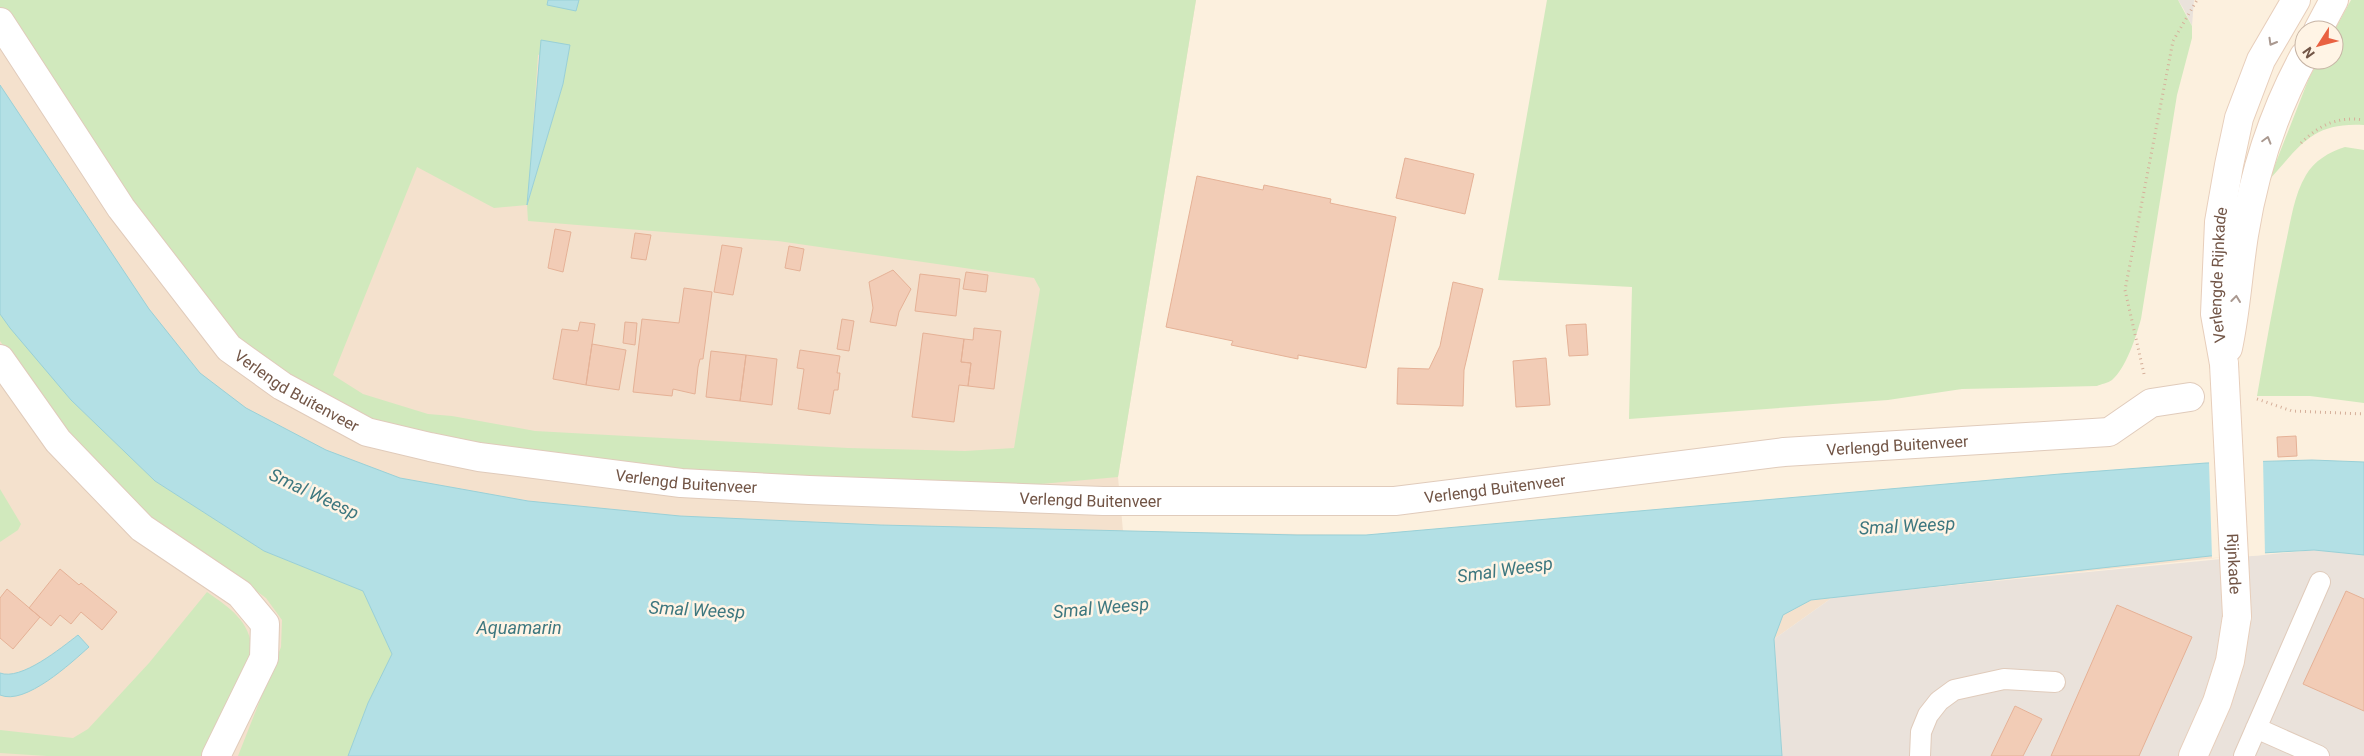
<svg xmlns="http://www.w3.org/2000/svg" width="2364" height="756" viewBox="0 0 2364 756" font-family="Roboto,sans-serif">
  <rect width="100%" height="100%" fill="#fcf0de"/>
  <path fill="#f4e1cd" d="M0,0H1196L1118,477L1123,531L1366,535L1786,499L2275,552L1833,597L1774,639L1782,756H0Z"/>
  <path fill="#eae2db" d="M2178,0H2194L2192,26L2183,8Z
    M2314,550L2364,555V756H1782L1774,639L1833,597Z"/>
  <path fill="#d1e9bd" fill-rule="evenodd" d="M0,0H548L547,5L576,10L579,0H1196L1118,477L1007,487L665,475L411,446L220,342L0,25ZM570,45L563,84L528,202L538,55ZM417,167L494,208L527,205L528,221L778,241L1034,278L1040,289L1014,448L965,451L848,448L535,431L452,416L428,414L363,394L333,375Z
    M1547,0H2178L2192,26V38L2177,95L2141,319C2136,337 2126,368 2112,380C2108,383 2101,384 2097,386L1962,389L1888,400L1629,419L1632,287L1498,280Z
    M2351,0H2364V125C2312,122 2301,145 2269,180L2309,78L2319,60H2334V31Z
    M2345,147L2364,150V403L2310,396H2257C2266,345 2275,293 2286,242C2291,220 2294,195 2306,175C2314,161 2329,152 2345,147Z
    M0,314L71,400L155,481L264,551L363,591L392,654L368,703L348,756H238L281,647L282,620L266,598L240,579L157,528L94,472L0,341Z
    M0,489L21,524L18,530L0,542Z
    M207,592C230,608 250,621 252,650L204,756H47L0,753V730L73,738L88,729L149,663Z"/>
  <path fill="#b3e0e5" stroke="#99d0d7" d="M548,0H579L576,11L547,5Z
    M541,40L570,45L563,84L527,205Z
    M0,85L149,309L200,373L246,408L326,450L400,478L528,501L680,516L880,525L1297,535H1366L2060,474L2206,463L2312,460L2364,462V555L2314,550L2210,556L1811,600L1783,615L1774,639L1782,756H348L368,703L392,654L363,591L264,551L155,481L71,400L10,328L0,314Z
    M78,635L89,647C71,663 25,706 0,695V673C21,681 61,648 78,635Z"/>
  <path fill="#fcf0de" d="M2263,459L2265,555L2212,558L2209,461Z"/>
  <path fill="#f2ccb6" stroke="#e5b196" d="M1405,158L1474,174L1465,214L1396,198Z
    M1197,176L1263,190L1264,185L1331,199L1330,203L1396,217L1366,368L1298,355V359L1231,345L1233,341L1166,327Z
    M555,229L571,232L563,272L548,268Z
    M635,233L651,235L646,260L631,258Z
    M722,245L742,248L733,295L714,292Z
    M789,246L804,249L800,271L785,268Z
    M893,270L911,289L899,312L896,326L870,322L873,308L869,282Z
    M966,272L988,275L986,292L963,289Z
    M920,274L960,279L956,316L915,311Z
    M1453,282L1483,289L1464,370L1463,406L1397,404L1398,368L1429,369L1440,346Z
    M684,288L712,292L703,359H700L698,367L695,394L673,389L672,396L633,392L642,319L679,323Z
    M842,319L854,321L849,351L837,349Z
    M580,322L595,324L586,385L553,379L562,329L578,331Z
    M625,322L637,323L635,345L623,343Z
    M1586,324L1588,355L1569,356L1566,325Z
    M974,328L1001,331L994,389L968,386L971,363L961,362L964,339L973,340Z
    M923,333L964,339L961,362L971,363L968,386L959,385L954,422L912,417Z
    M592,344L626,350L619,390L586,385Z
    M800,350L840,356L837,373H840L838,390H834L830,414L798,409L804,369L797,368Z
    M711,351L746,355L740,401L706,397Z
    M746,355L777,359L772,405L740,401Z
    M1546,358L1550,405L1516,407L1513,361Z
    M2296,436L2297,456L2278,457L2277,437Z
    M60,569L79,585L81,583L117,612L102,630L81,612L71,624L60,615L51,626L29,608Z
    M7,589L40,617L13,649L0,638V598Z
    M2346,591L2364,599V711L2303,684Z
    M2117,605L2192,637L2139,756H2051Z
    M2015,706L2042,719L2023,756H1991Z"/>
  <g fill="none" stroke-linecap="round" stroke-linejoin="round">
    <defs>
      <path id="lane" d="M2256,728L2319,756
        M1920,756L1921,732L1928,715L1939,701L1954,690L2004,679L2055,682
        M2244,756L2320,582"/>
      <g id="street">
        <path id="s1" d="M0,22L121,208L229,348L282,386L367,432L430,447L479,457L681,483L809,490L1103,501H1395L1784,452L2109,432L2151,403L2190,397"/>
        <path d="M0,359L58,441L142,528L240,594L265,624L264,658L216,756"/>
      </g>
      <g id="secondary">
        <path d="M2318,30L2334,0"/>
        <path d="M2228,348C2236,311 2238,273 2244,235C2254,172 2273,113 2304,56"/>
        <path id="s2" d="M2224,364L2215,314L2219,222L2229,165L2239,118L2261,60L2296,0"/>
        <path d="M2193,756L2217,702L2230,661L2237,616"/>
      </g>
    </defs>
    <use href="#lane" stroke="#e0cbbb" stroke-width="22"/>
    <use href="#street" stroke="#e0cbbb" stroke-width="30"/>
    <use href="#secondary" stroke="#e7cebb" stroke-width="30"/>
    <path stroke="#d6af9a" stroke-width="3" stroke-dasharray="1 4" stroke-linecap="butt" d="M2301,143C2319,125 2338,116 2364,120
      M2144,374L2125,290L2173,41L2197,0
      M2257,399L2292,411L2364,414"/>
    <use href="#lane" stroke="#fff" stroke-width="20"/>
    <use href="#street" stroke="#fff" stroke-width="28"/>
    <use href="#secondary" stroke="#fff" stroke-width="28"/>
    <defs>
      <g id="secondary-bridge">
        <path id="s3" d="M2224,364L2237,616"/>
      </g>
    </defs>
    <use href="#secondary-bridge" stroke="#e7cebb" stroke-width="30" stroke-linecap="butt"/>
    <use href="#secondary-bridge" stroke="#fff" stroke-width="28"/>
  </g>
  <defs><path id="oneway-chevron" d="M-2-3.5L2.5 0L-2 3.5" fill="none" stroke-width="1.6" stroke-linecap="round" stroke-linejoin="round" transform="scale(1.25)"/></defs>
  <g stroke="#aa9990">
    <use href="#oneway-chevron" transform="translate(2272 42) rotate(120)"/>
    <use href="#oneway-chevron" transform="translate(2267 140) rotate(-74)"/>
    <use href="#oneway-chevron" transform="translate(2236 299) rotate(-83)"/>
  </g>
  <g text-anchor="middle" stroke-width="5" stroke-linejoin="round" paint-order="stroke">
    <g font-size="16" fill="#725546" stroke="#fff4e5">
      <text dy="6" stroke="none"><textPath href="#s2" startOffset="90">Verlengde Rijnkade</textPath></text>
      <text dy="6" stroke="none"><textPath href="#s1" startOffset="479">Verlengd Buitenveer</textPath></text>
      <text dy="6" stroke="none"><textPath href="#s1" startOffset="2099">Verlengd Buitenveer</textPath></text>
      <text dy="6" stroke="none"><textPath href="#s1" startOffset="884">Verlengd Buitenveer</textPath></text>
      <text dy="6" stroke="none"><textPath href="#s1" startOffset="1694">Verlengd Buitenveer</textPath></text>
      <text dy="6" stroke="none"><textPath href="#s1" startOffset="1289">Verlengd Buitenveer</textPath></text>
      <text dy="6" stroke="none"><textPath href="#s3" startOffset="200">Rijnkade</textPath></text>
    </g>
    <g font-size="18" font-style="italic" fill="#3d777f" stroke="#fff4e5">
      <text transform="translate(314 494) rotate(25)" y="6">Smal Weesp</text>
      <text transform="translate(1907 526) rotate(-3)" y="6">Smal Weesp</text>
      <text transform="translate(1505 570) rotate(-8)" y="6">Smal Weesp</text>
      <text transform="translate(1101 608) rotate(-5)" y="6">Smal Weesp</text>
      <text transform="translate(697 610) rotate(3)" y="6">Smal Weesp</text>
      <text x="519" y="634">Aquamarin</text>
    </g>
  </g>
  <g transform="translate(2319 45) rotate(234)"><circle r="24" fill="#fff4e5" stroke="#c7b4a5"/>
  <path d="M0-4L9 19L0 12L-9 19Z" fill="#e96141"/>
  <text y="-8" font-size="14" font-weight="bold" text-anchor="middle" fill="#725546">N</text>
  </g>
</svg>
